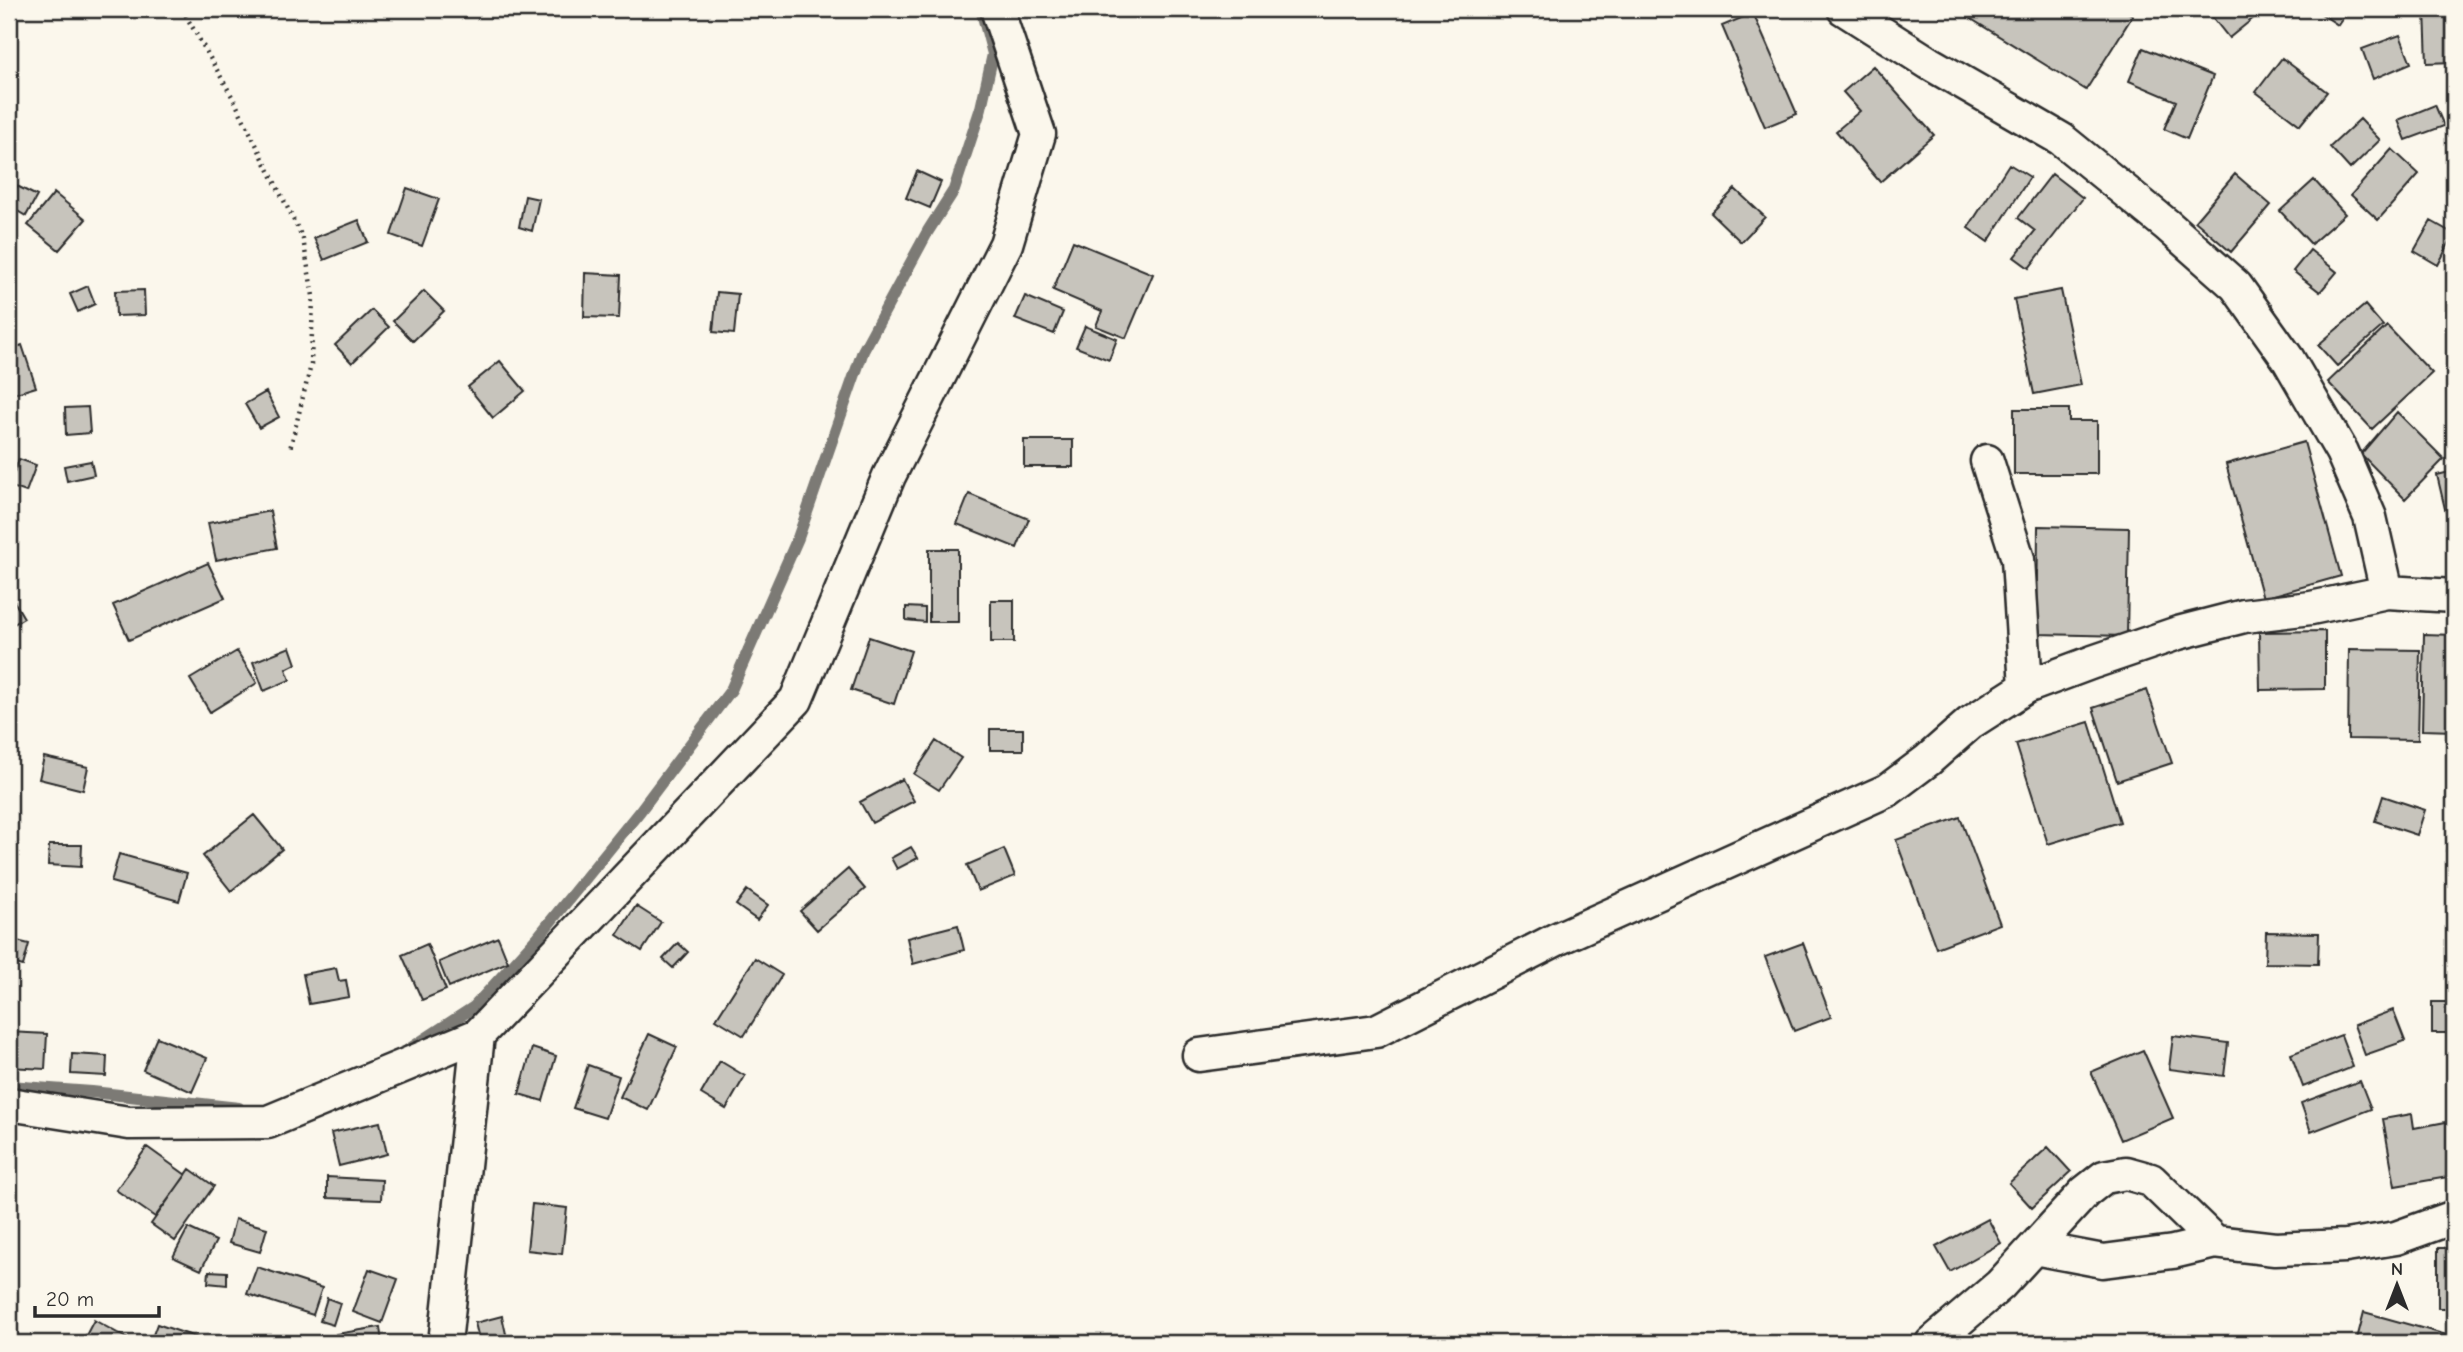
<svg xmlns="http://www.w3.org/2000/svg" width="2463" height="1352" viewBox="0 0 2463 1352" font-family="'Comic Neue',sans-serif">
  <rect width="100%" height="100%" fill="#fbf7ec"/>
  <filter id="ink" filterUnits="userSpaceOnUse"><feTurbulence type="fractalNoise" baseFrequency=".0143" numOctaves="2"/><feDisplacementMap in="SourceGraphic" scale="14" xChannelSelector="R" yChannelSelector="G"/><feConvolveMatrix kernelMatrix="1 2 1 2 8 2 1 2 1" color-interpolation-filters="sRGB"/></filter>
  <g filter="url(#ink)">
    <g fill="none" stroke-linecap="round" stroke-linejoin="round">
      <path stroke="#7b7a75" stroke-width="12" d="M408,1050L474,1007L538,937L640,811L731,690L798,538L863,351L928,231L954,190L981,108L993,54L981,9
        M9,1086L92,1092L239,1108"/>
    </g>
    <path fill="#c7c4bc" stroke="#2b2b2b" stroke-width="2" d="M1962,9H2122L2133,15L2086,90L1960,12Z
      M2206,9H2248L2255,17L2229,38Z
      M2314,9H2349L2338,25Z
      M2425,9H2454V62L2427,63Z
      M1753,13L1797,114L1765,127L1722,26Z
      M2400,35L2411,63L2373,79L2362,49Z
      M2143,48L2213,76L2187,139L2164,129L2176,101L2129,81Z
      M2282,58L2327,92L2300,125L2256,92Z
      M1873,66L1934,135L1880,182L1836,131L1860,111L1843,92Z
      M2435,105L2444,126L2406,140L2398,120Z
      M2360,119L2380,140L2350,169L2330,147Z
      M2392,149L2419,174L2378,220L2351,195Z
      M2009,164L2030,177L1988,242L1968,228Z
      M917,171L941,182L930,208L906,198Z
      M2052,174L2083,198L2029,268L2014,257L2035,231L2018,218Z
      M2235,174L2271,205L2231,252L2195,221Z
      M2314,180L2345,214L2311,244L2280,211Z
      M17,186L37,196L26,216L9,206V200Z
      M407,188L439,199L422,246L391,235Z
      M1735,189L1765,217L1741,242L1711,213Z
      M54,193L86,219L59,250L28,225Z
      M525,196L539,199L532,231L519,227Z
      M359,220L368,242L324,260L314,238Z
      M2431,221L2454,234L2438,265L2414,251Z
      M1073,241L1153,274L1126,338L1096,326L1102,311L1053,290Z
      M2310,250L2337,272L2320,292L2293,271Z
      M585,273L621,275L619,318L584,317Z
      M88,286L95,304L78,312L70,294Z
      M144,290L145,315L116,316L115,291Z
      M2061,290L2081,385L2034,394L2014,299Z
      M424,291L444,311L413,341L393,321Z
      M717,292L738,294L734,334L713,332Z
      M1025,296L1063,312L1054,334L1015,319Z
      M2365,305L2383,326L2337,366L2318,345Z
      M372,310L389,327L352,363L335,345Z
      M1085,326L1117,339L1109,360L1076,347Z
      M2387,326L2432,373L2372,429L2328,382Z
      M22,345L36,387L13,394L9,380V350Z
      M500,361L525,391L493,418L468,387Z
      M266,392L279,417L259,428L245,404Z
      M88,407L90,433L66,435L65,408Z
      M2014,409H2069V421H2097V474H2014Z
      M2397,412L2444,459L2405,499L2361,454Z
      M1024,440H1073V467H1024Z
      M2304,442L2341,576L2263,598L2226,464Z
      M19,459L36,465L26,492L9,486Z
      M91,461L94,475L67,481L64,466Z
      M2454,471V529L2450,530L2437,475Z
      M969,494L1029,519L1017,548L957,524Z
      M270,511L277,548L216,560L208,523Z
      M2038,526L2129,528L2127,636L2037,634Z
      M929,549H958V622H929Z
      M208,563L225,598L129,640L113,605Z
      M11,596L24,618L9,627V597Z
      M991,600H1014V642H991Z
      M906,607L925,608V622L906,620Z
      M2325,631V689L2260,690L2259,632Z
      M2424,634L2454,635V731L2422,730Z
      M869,637L911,651L894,704L851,690Z
      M290,647L296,664L286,669L290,680L264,691L253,662Z
      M2349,649L2420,650L2418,740L2348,739Z
      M237,651L257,683L210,712L190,679Z
      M2147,690L2172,763L2117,781L2093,708Z
      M2089,722L2120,822L2048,844L2016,744Z
      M990,729H1023V750H990Z
      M936,741L961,758L939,790L914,774Z
      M44,757L88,767L83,790L39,779Z
      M902,779L914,801L872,823L860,802Z
      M2383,796L2425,810L2417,835L2375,821Z
      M254,815L282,849L231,891L203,856Z
      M1960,817L2000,924L1936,948L1896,840Z
      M2454,822V854L2446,851Z
      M49,845H82L81,867L48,865Z
      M911,847L918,858L897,869L891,858Z
      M1004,849L1015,876L978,891L967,865Z
      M119,854L187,873L179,901L111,882Z
      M848,869L865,889L817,930L800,911Z
      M747,890L768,905L757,920L736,905Z
      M636,906L661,922L642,951L617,935Z
      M958,925L964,950L913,964L907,938Z
      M2266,932L2319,933L2318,964L2265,963Z
      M498,937L508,962L449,987L439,962Z
      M9,939L29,944L23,966L9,962Z
      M678,943L688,952L673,968L663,959Z
      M1803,943L1831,1017L1794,1031L1765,957Z
      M427,944L446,990L422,1000L402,955Z
      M755,958L782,975L744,1036L716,1019Z
      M336,968L339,981L346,980L349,997L309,1004L303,974Z
      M2432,1002H2454V1033H2432Z
      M2393,1010L2405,1041L2365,1055L2354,1025Z
      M9,1032L47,1034L45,1069L9,1067Z
      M649,1034L677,1047L648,1110L620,1097Z
      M2341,1035L2353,1067L2303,1087L2291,1054Z
      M2173,1036L2228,1043L2224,1076L2169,1069Z
      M157,1037L207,1058L192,1092L143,1070Z
      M532,1048L556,1056L543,1101L519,1094Z
      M2143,1050L2173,1118L2121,1140L2091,1072Z
      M72,1054L107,1056L106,1076L71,1074Z
      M720,1061L745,1076L726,1109L701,1094Z
      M588,1065L619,1076L605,1118L573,1108Z
      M2360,1081L2371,1109L2311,1132L2301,1103Z
      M2412,1114L2414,1128L2451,1121L2454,1140V1176L2395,1186L2383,1119Z
      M380,1122L387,1154L339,1166L331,1133Z
      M147,1147L186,1175L155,1217L116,1190Z
      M2048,1147L2071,1172L2032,1208L2009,1183Z
      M190,1169L214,1186L175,1241L151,1224Z
      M327,1177L382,1180L381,1200L327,1198Z
      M532,1204L567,1208L562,1254L527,1250Z
      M235,1219L267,1228L260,1252L229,1243Z
      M1988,1219L2001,1243L1950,1272L1936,1247Z
      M188,1228L216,1241L201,1270L173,1257Z
      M2438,1248H2454V1308H2438Z
      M257,1267L322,1288L313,1315L247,1294Z
      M369,1269L398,1279L382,1323L353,1312Z
      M209,1271L227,1272V1285L208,1283Z
      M327,1298L340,1303L333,1325L320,1321Z
      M2364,1312L2454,1337V1343H2356Z
      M502,1316L508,1343H480L475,1323Z
      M94,1320L128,1339L126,1343H87L83,1341Z
      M157,1324L213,1343H150Z
      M380,1327L382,1343H337L336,1334Z"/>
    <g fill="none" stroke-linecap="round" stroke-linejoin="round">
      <defs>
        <path id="minor" d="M1844,9L1929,63L2061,139L2167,225L2236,286L2288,359L2342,452L2370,517L2387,592
          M1987,461L2018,559L2026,687
          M1199,1055L1376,1031L1557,939L1888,790L1928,760L1970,723L2026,687L2093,662L2178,633L2244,616L2311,608L2387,592L2454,596
          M9,1104L129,1123L268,1122L478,1035L796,700L889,476L1006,244L1039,134L997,9
          M2034,1248L2103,1261L2173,1252L2215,1242
          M445,1343L478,1035
          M1932,1343L2000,1285L2085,1192L2104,1177L2126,1173L2151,1180L2215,1242L2275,1249L2346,1246L2396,1238L2454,1217"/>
      </defs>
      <use href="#minor" stroke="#2b2b2b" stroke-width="37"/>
      <path stroke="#2b2b2b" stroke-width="4.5" stroke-dasharray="2 5" stroke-linecap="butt" d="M182,9L233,98L303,239L313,296L311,365L290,449"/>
      <use href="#minor" stroke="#fbf7ec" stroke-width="32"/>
    </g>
  </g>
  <rect width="2463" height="1352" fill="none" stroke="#fbf7ec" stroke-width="35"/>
  <rect x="18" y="18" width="2428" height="1317" fill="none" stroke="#2b2b2b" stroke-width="2.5" filter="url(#ink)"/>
  <g transform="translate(2397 1285)" stroke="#fbf7ec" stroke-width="5" paint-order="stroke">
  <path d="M0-5L12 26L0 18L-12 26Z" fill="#2b2b2b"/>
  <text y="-10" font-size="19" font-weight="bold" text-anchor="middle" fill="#2b2b2b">N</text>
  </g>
  <path d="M35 1306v10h124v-10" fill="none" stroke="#2b2b2b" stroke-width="3.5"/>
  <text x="46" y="1306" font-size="21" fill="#2b2b2b" stroke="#fbf7ec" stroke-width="5" paint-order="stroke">20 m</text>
</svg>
